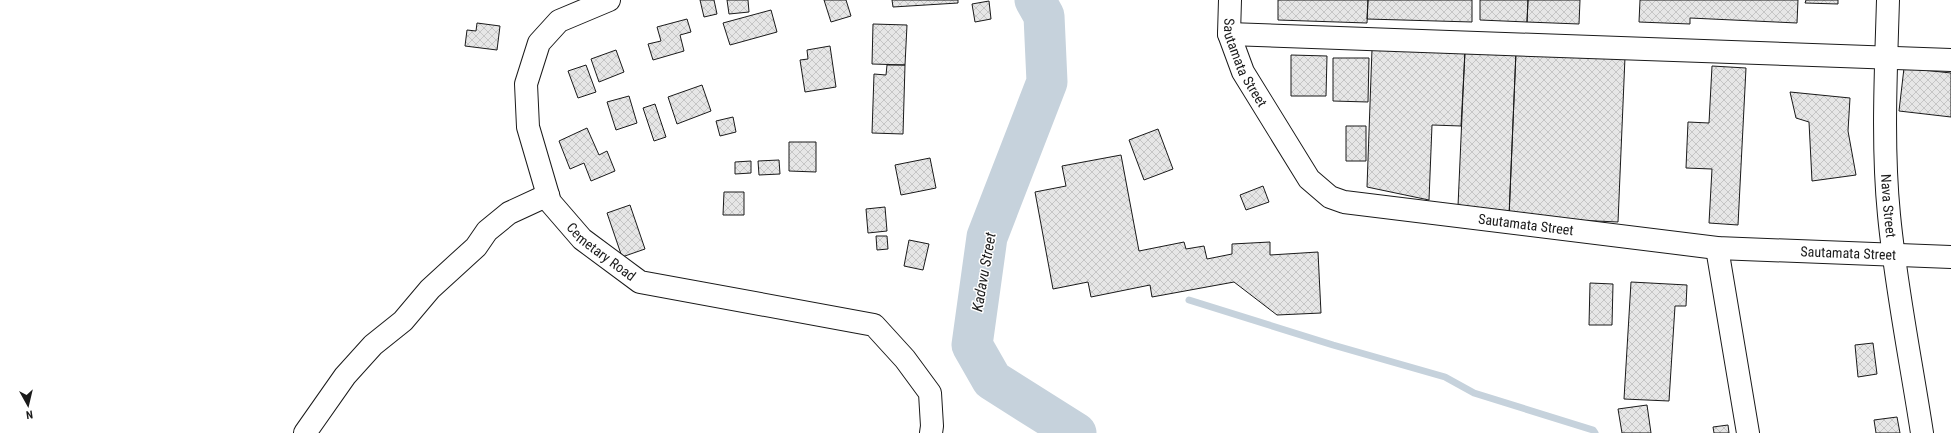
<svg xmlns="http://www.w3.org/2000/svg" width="1951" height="433" viewBox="0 0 1951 433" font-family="'Roboto Condensed',sans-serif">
  <defs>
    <pattern id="building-cross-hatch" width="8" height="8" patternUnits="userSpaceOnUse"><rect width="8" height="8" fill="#e6e6e6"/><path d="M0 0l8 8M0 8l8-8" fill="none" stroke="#c5c5c5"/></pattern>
  </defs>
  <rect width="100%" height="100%" fill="#fff"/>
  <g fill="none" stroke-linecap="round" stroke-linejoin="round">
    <path stroke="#c6d2dc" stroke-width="7" d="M1189,300L1333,345L1445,377L1474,393L1593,430L1595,433"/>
    <path stroke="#c6d2dc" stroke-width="41" d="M1035,0L1044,16L1047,82L987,237L972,345L992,380L1076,433"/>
  </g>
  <path fill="url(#building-cross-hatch)" stroke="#1a1a1a" d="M700,0H714L717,14L704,17Z
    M727,0H748L749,12L729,14Z
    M824,0H846L851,16L831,22Z
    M892,0H958V3L893,7Z
    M1278,0H1368L1367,23L1278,20Z
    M1368,0H1472V22L1367,19Z
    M1480,0H1528L1527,22L1480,20Z
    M1528,0H1580L1579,24L1527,22Z
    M1640,0H1798L1797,23L1690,18V24L1639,22Z
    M1806,0H1838V4L1805,3Z
    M989,1L991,19L975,22L972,4Z
    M771,10L777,32L730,45L723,23Z
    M687,19L691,32L680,35L684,51L653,60L648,44L661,41L657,27Z
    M477,23L500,26L497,50L465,46L467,30L476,31Z
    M873,24L907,25L905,65L872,64Z
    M830,46L836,87L805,92L800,60L808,59L807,50Z
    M1465,48L1516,51L1509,217L1458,206Z
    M1372,49L1465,53L1461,126L1432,125L1429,200L1367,187Z
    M616,50L624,72L599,82L591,59Z
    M1516,52L1625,57L1618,222L1509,217Z
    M1291,55L1327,56L1326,96H1291Z
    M1333,58H1369L1368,102L1333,101Z
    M586,65L596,92L578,98L568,71Z
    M887,65H905L903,134L872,133L874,74L886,75Z
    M1712,66L1746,68L1738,225L1709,223L1712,169L1686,168L1688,122L1709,123Z
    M1904,68L1951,73V117L1899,111Z
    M702,85L711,111L677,124L668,97Z
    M1790,92L1850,98L1848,131L1856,175L1812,181L1809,122L1796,118Z
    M629,96L637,123L616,130L607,102Z
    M655,104L666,137L654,141L643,108Z
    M733,117L736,132L720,136L716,121Z
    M1346,126H1366V161H1346Z
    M587,128L599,155L607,151L615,171L591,181L584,163L570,169L559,141Z
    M1158,129L1173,169L1144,180L1129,140Z
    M789,142H816V172L789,171Z
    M1121,155L1139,251L1184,242L1186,249L1204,246L1207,259L1232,254V244L1270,242V255L1318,252L1321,313L1277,315L1234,282L1152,297L1150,285L1091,297L1088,282L1053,289L1035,192L1066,186L1062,166Z
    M930,158L936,188L901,195L895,165Z
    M779,160L780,174L759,175L758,161Z
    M751,161V173L735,174V162Z
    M1263,186L1269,202L1246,210L1240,195Z
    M724,192H744V215H723Z
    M630,205L645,249L622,257L607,213Z
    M885,207L887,231L868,233L866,209Z
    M876,236H887L888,249L877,250Z
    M909,240L929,244L923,270L904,266Z
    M1631,282L1687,285L1686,306H1675L1669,401L1624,399Z
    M1590,283L1613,284L1612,325H1589Z
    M1873,343L1877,374L1858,377L1855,345Z
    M1647,405L1651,433H1622L1618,409Z
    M1897,417L1900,433H1876L1874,420Z
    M1728,425L1729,433H1714L1713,427Z"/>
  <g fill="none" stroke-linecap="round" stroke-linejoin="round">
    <defs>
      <g id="minor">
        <path id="s1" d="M609,0L559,21L539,43L526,84L528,127L550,202L582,239L640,282L874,325L905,359L930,393L932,426L931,433"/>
        <path id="s2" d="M1230,0L1229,34L1243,72L1309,179L1330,197L1344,202L1717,248L1951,257"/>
        <path id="s3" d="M1888,0C1886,70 1882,145 1889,215C1896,288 1911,361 1922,433"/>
        <path d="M1229,34L1951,60"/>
        <path d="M1717,248L1748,433"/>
        <path d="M305,433L345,376L373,345L403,321L430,289L476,247L487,231L509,213L548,195"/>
      </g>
    </defs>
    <use href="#minor" stroke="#1a1a1a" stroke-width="24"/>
    <use href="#minor" stroke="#fff" stroke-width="22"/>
  </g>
  <g text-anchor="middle" stroke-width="3" stroke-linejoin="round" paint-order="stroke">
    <g font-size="14" fill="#1a1a1a" stroke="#fff">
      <text dy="5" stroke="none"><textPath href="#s2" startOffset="66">Sautamata Street</textPath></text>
      <text dy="5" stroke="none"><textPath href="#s3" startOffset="206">Nava Street</textPath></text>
      <text dy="5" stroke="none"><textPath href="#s2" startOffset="426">Sautamata Street</textPath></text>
      <text dy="5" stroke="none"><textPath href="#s1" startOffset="320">Cemetary Road</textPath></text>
      <text dy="5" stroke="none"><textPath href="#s2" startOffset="750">Sautamata Street</textPath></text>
    </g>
    <g font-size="15" font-style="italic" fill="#1a1a1a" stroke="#fff">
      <text transform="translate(984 272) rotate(-80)" y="5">Kadavu Street</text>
    </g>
  </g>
  <g transform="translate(28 405) rotate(172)" stroke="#ffffff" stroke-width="3" paint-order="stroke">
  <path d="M0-3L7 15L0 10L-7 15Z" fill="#1a1a1a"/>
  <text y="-6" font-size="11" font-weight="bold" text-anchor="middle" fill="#1a1a1a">N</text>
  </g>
</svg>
